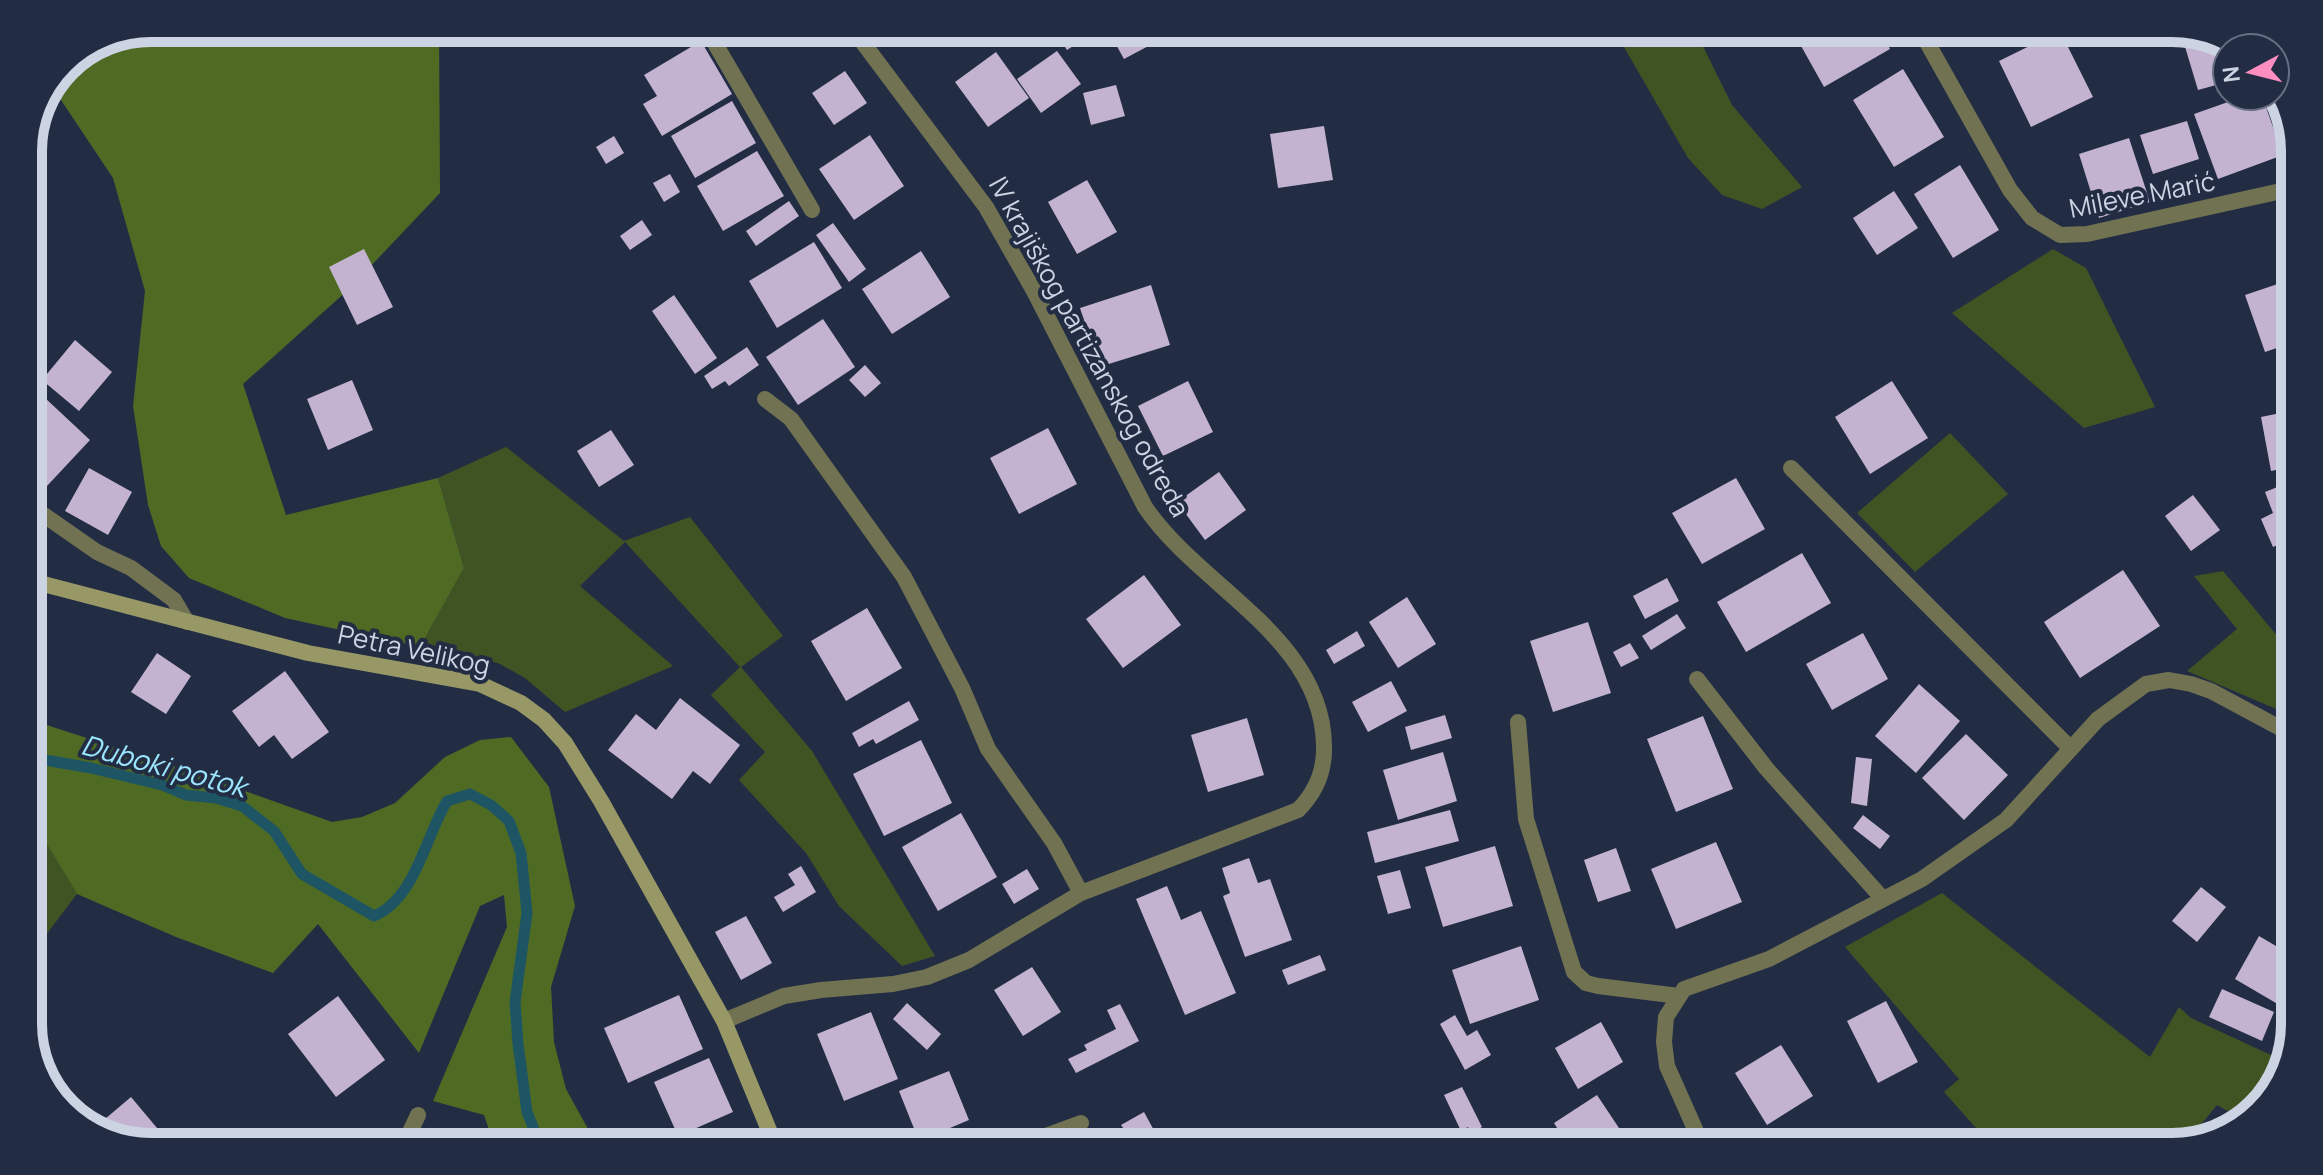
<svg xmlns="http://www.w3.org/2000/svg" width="2323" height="1175" viewBox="0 0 2323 1175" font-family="Manrope,sans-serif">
  <rect width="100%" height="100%" fill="#222d44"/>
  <path fill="#405423" d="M1613,28H1694L1732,105L1802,187L1762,209L1722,195L1688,158Z
    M2053,249L2086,268L2155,407L2084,428L1952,313Z
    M1950,433L2008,494L1915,572L1857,513Z
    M506,447L624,541L690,517L783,636L741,667L812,751L935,956L902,966L839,906L806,853L739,780L765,752L711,695L740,667L625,542L580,586L673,666L565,712L525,678L498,663L420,647L464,568L438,478Z
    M2223,571L2295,657V717L2187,671L2237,629L2194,576Z
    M28,813L77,894L39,944L28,953Z
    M1942,893L2150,1057L2179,1007L2191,1018L2286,1062L2283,1078L2245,1121L2217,1105L2186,1143L2172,1147H1993L1944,1092L1959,1079L1845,947Z"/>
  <path fill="#4f6b23" d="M151,28H439L440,193L349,289L243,384L286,515L438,478L464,568L420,647L285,618L189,578L161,546L148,505L133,406L145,291L113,178L53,88L64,64Z
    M28,719L189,771L332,822L362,817L395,803L445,757L480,740L511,737L549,787L575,906L551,987L554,1042L566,1089L598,1147H495L484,1115L433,1101L507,927L504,895L480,906L419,1053L318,924L273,973L176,937L77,894L28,813Z"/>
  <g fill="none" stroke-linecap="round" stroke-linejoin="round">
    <path stroke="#1e5564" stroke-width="11" d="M28,757L91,768L162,785L186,795L216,798L242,806L274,831L302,874L374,916C415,899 425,838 447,801L470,794L491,805L509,821L521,853L527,913L515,1002L518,1044L527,1112L541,1147"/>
  </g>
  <path fill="#c3b3d0" d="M1053,28H1101L1067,50Z
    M1138,28H1168L1171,34L1124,59L1114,41Z
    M1791,28H1878L1890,49L1824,87Z
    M2180,30L2226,40L2235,48H2227V82L2198,90Z
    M2060,31L2093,97L2031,127L1999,61Z
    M701,41L732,94L662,136L643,104L657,96L644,75Z
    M1057,51L1081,84L1041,113L1017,79Z
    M996,52L1029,98L988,127L955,82Z
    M1903,69L1944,137L1894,167L1853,100Z
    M845,71L867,103L834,125L812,93Z
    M1116,85L1125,116L1091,125L1083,93Z
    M2245,96H2262L2283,155L2218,179L2194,114Z
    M732,101L756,143L695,178L671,136Z
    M2187,121L2199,159L2153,174L2140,135Z
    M1324,126L1333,180L1278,188L1270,134Z
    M870,135L904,186L854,220L819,169Z
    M614,136L624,153L606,164L596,147Z
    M2129,138L2150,202L2099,218L2079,154Z
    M757,151L784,196L723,231L697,186Z
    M1960,165L1999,230L1953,258L1914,194Z
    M670,174L680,192L664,202L653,183Z
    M1087,180L1117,232L1077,254L1048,202Z
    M1894,191L1918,228L1877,255L1853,218Z
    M789,201L799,216L756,246L746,231Z
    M642,220L652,235L630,250L620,236Z
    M833,223L866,269L849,282L816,235Z
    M814,242L842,288L777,328L749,281Z
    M364,249L393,307L357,325L329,267Z
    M921,251L950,297L892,334L862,289Z
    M2295,278V342L2265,352L2245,295Z
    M1151,285L1170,345L1099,367L1080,308Z
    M674,295L717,358L695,374L652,311Z
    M823,319L855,367L798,405L766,357Z
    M75,340L112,372L79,411L42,380Z
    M747,347L759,365L729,386L725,381L712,389L704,376Z
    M28,355L37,363L28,372Z
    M865,365L881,383L865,397L849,380Z
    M352,380L373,430L328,450L307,399Z
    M1188,381L1213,432L1163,456L1138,406Z
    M1892,381L1928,438L1870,474L1835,417Z
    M28,382L90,440L47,486L28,469Z
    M2295,410V466L2271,471L2261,417Z
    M1048,428L1077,484L1019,514L990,458Z
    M611,430L634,465L599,487L577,451Z
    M89,468L132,492L108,535L65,511Z
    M1219,472L1246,510L1205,540L1177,502Z
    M1736,478L1765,529L1702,564L1672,513Z
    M2295,480V538L2273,547L2261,519L2273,513L2265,492Z
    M2193,495L2220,530L2191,551L2165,516Z
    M1802,553L1831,603L1746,652L1717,602Z
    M2123,570L2160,626L2080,678L2044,622Z
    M1144,575L1181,625L1123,668L1086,619Z
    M1667,578L1679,601L1645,619L1633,596Z
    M1407,597L1436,644L1398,668L1369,622Z
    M867,608L902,668L846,701L811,641Z
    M1677,614L1686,628L1651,650L1642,636Z
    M1588,622L1611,693L1553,712L1530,641Z
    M1357,631L1365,646L1334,664L1326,650Z
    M1863,633L1888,679L1832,710L1806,664Z
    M1630,643L1639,658L1621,667L1613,652Z
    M157,653L191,676L166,714L131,692Z
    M285,671L329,732L292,759L274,735L259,747L232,711Z
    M1391,681L1407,711L1368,732L1352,702Z
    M1919,684L1960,721L1916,773L1875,736Z
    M680,698L740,745L710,784L693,771L672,799L608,750L636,714L656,730Z
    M909,701L919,720L876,744L873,739L859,747L852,733Z
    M1445,715L1452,738L1411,750L1405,727Z
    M1703,716L1733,789L1676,812L1647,739Z
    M1247,718L1264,775L1208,792L1191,735Z
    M1966,734L2008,775L1964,820L1922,778Z
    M921,740L952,803L884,836L853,774Z
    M1443,752L1457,801L1398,820L1383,770Z
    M1856,757L1872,759L1867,806L1851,803Z
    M1450,810L1459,841L1375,863L1367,832Z
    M961,813L997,877L938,911L902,847Z
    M1863,815L1890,836L1880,849L1853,828Z
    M1716,842L1742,902L1676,929L1651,869Z
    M1495,846L1513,906L1443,927L1425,867Z
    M1616,848L1631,891L1598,902L1584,860Z
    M1249,858L1258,883L1270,879L1292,940L1245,957L1223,896L1230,893L1222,868Z
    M801,866L816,892L783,912L774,897L795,885L788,874Z
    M1027,869L1039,889L1014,904L1002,884Z
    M1400,870L1411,908L1388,914L1377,876Z
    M1167,886L1181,920L1201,911L1236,993L1185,1015L1136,899Z
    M2201,887L2226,907L2197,942L2172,921Z
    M746,916L772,963L741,980L715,932Z
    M2259,936L2295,957V982L2281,1006L2235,979Z
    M1521,946L1539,1000L1470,1024L1452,970Z
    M1320,955L1326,970L1288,985L1282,970Z
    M1032,967L1061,1012L1023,1036L994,990Z
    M2222,989L2274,1012L2262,1041L2209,1017Z
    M679,995L703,1049L628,1083L604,1028Z
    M338,996L385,1060L336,1097L288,1034Z
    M1886,1001L1918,1062L1878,1083L1847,1021Z
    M907,1003L941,1034L927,1050L893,1019Z
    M1120,1004L1139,1041L1076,1073L1068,1059L1087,1050L1084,1045L1116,1029L1107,1010Z
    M871,1012L898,1079L844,1101L817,1034Z
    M1455,1015L1467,1036L1477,1030L1491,1055L1465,1070L1440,1024Z
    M1601,1022L1623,1062L1578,1089L1555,1048Z
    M1781,1045L1813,1096L1767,1125L1735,1073Z
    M709,1058L733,1112L678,1136L654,1082Z
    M949,1071L969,1120L919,1141L899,1091Z
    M1462,1087L1482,1127L1471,1133L1468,1127L1461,1131L1444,1095Z
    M1597,1095L1629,1143L1623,1147H1569L1554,1123Z
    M131,1097L173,1147H151L97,1135L92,1130Z
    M1144,1112L1163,1147H1115L1113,1143L1128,1135L1121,1125Z
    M1481,1134L1487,1147H1475L1471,1138Z
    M1917,1136L1926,1147H1904Z
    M1356,1137L1363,1147H1342Z"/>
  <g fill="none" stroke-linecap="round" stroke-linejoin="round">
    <path stroke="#717252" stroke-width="16" d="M712,28L713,40L812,210
      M1697,679L1766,768L1883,899
      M1016,1147L1081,1123"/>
    <path stroke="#717252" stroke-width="16" d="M1919,28L2010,190L2032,218L2060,235L2087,234L2295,188
      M765,399L791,419L904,577L962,688L988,749L1054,843L1081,893
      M1791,468L2071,749
      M28,504L97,552L131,568L174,600L187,622
      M1518,722L1526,819L1574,972L1586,983L1598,986L1679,996
      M724,1021L784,996L821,990L893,984L927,977L969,960L1081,893L1298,810C1316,792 1325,770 1324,745C1322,637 1199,587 1145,507L1034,291L986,207L852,28
      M403,1147L418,1115
      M1703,1147L1667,1066L1664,1042L1666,1017L1684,989L1769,959L1922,879L2006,820L2098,719L2146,684L2169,680L2191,684L2211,691L2295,736"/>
    <path stroke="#979865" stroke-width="16" d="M28,580L308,653L480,684L521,703L544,720L565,743L601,801L724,1021L776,1147"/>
  </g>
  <g text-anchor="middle" stroke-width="8" stroke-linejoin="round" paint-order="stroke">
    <g font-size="26" fill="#ccd3e2" stroke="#222d44">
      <text transform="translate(2142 195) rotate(-11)" y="9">Mileve Marić</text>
      <text transform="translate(1089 347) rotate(61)" y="9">IV krajiškog partizanskog odreda</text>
      <text transform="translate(414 650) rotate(12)" y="9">Petra Velikog</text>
    </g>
    <g font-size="28" font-style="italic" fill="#9be5fd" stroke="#222d44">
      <text transform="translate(164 766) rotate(15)" y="10">Duboki potok</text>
    </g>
  </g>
  <path d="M0 0H2323V1175H0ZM151 42H2172A109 109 0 0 1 2281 151V1024A109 109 0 0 1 2172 1133H151A109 109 0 0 1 42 1024V151A109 109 0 0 1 151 42Z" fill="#222d44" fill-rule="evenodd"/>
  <path fill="none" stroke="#ccd3e2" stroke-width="10" d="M151 42H2172A109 109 0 0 1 2281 151V1024A109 109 0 0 1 2172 1133H151A109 109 0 0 1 42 1024V151A109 109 0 0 1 151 42Z"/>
  <g transform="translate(2251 72) rotate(263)"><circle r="38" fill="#222d44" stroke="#666f83" stroke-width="2"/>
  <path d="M0-6L14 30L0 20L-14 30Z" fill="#fd8ebf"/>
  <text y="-12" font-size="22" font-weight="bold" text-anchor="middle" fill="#ccd3e2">N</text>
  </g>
</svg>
